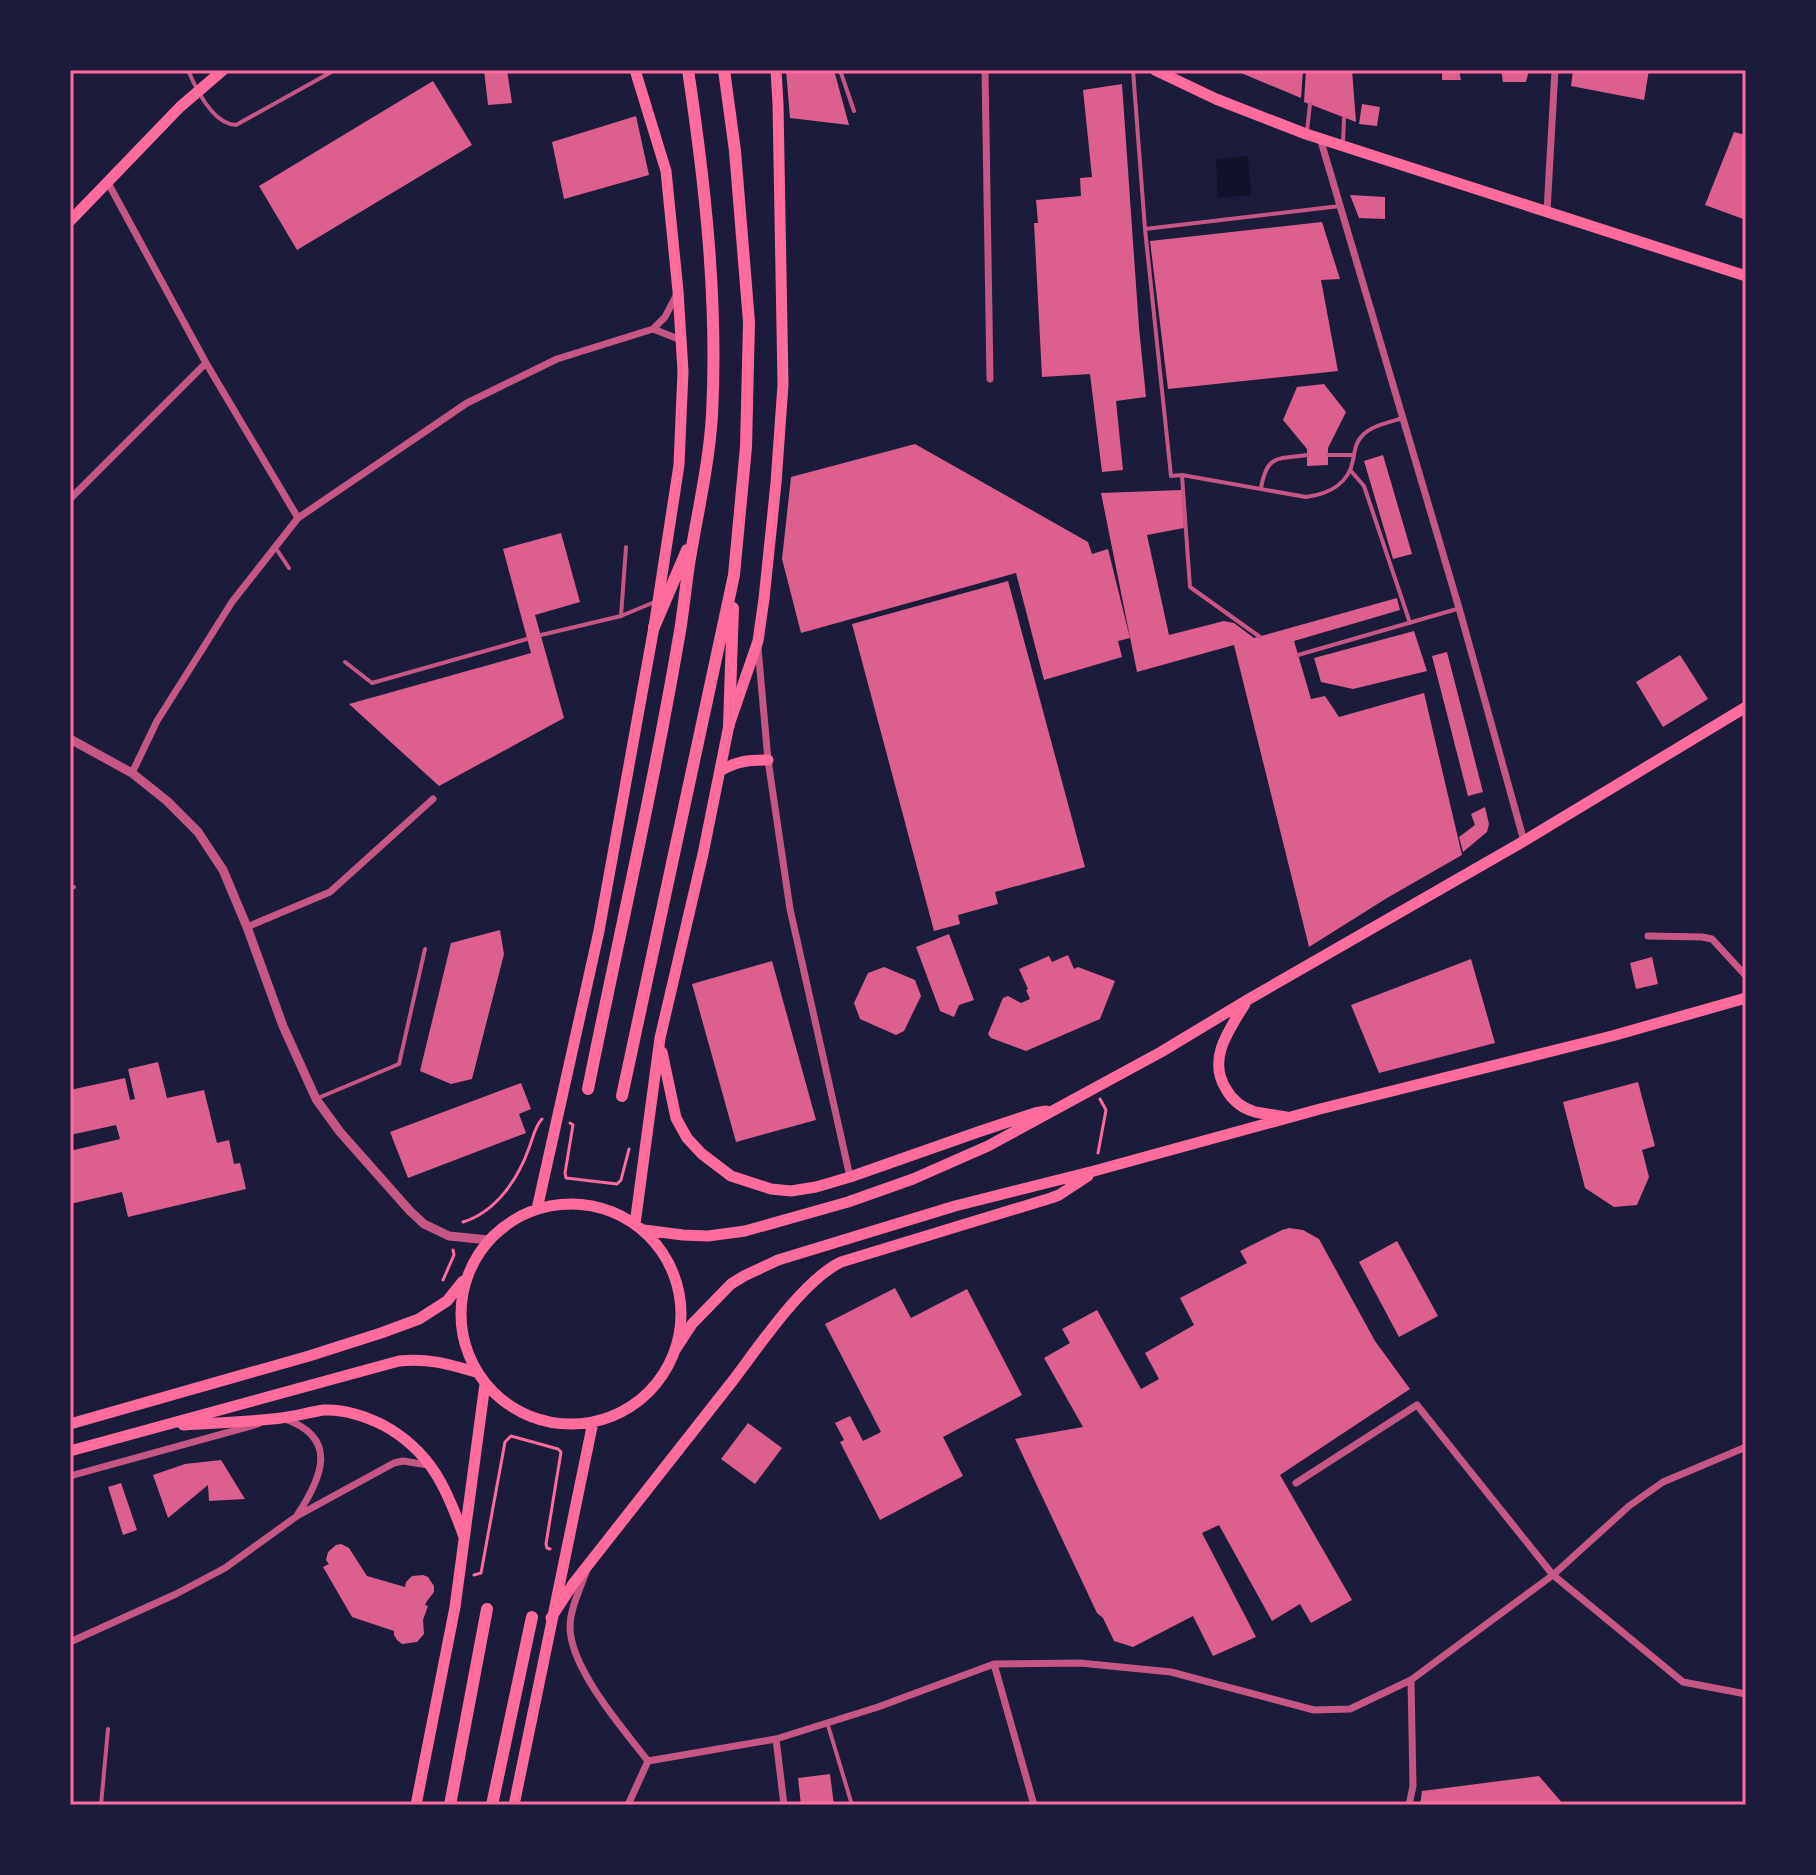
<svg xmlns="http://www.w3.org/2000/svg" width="1816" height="1875" viewBox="0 0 1816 1875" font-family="Manrope,sans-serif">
  <rect width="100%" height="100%" fill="#1b1b3a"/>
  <path fill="#12122b" d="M1248,156L1251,195L1218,198L1216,159Z"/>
  <path fill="#dd5f8e" d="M484,70H507L512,103L488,105Z
    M786,70H834L849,125L790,118Z
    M1234,70H1303L1301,98Z
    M1306,70H1352L1356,122L1304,102Z
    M1442,70H1459L1461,80H1442Z
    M1501,70H1529L1526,82H1503Z
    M1573,70H1649L1644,100L1571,86Z
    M433,81L472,145L297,250L259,186Z
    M1122,84L1139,328L1146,397L1116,401L1123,470L1102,472L1090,374L1042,377L1034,223H1038L1036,200L1081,196L1080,178L1092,177L1083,90Z
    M1362,104L1380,107L1377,126L1359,124Z
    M636,116L649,175L564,199L552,142Z
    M1734,132L1746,135V220L1705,205Z
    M1350,195L1385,197V219L1359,218Z
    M1322,222L1340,279L1321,280L1338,371L1168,389L1150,241Z
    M1324,384L1346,412L1328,448V465L1307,466V449L1283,420L1297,387Z
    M915,444L1088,542L1092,554L1108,549L1130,638L1118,641L1122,657L1044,680L1016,573L801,633L782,559L791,477Z
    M1383,455L1412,554L1393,559L1364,461Z
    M1182,490L1184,528L1147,535L1169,635L1224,621L1234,623L1254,638L1397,598L1400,610L1294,641L1311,699L1325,696L1339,717L1424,693L1462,855L1387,898L1309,947L1234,645L1137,672L1101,493Z
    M561,533L580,602L535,615L564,718L439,786L349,704L531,653L503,549Z
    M1008,581L1085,867L995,892L998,904L958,915L960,924L934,931L852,624Z
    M1414,631L1427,671L1353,689L1321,682L1314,658Z
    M1447,652L1483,792L1468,796L1432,656Z
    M1680,655L1708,699L1663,727L1636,682Z
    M1485,807L1489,824L1487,832L1463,852L1459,837L1475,825L1471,814Z
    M500,930L504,954L472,1079L451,1084L420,1071L451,943Z
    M949,934L974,1000L959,1005L954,1017L940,1011L916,947Z
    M1068,955L1074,969L1078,967L1115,981L1100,1019L1026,1051L991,1038L988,1034L1003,998L1008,996L1021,1003L1030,999L1026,990L1028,989L1019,969L1049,956L1052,962Z
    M1652,957L1658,984L1636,989L1630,963Z
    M1471,959L1495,1043L1379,1073L1351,1005Z
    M772,961L816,1120L736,1142L692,984Z
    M884,967L915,980L921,996L904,1031L896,1035L860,1019L854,1003L868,973Z
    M158,1062L167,1098L204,1090L217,1143L229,1140L234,1164L240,1163L246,1189L128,1217L122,1192L70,1204V1151L120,1139L116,1125L70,1135V1090L125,1078L130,1100L135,1099L128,1069Z
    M1638,1082L1655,1146L1642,1150L1649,1177L1637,1205L1614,1207L1585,1188L1563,1102Z
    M521,1083L531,1109L519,1114L526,1133L408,1178L390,1132Z
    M1289,1228L1303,1230L1319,1239L1375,1341L1410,1389L1280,1475L1352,1600L1311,1623L1300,1604L1272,1621L1219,1525L1202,1533L1256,1637L1213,1656L1193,1616L1133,1647L1114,1641L1103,1618L1097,1613L1015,1439L1083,1427L1044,1358L1070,1343L1062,1329L1097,1310L1141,1389L1159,1379L1145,1353L1194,1325L1180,1298L1247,1263L1240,1251L1282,1230Z
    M1397,1241L1438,1316L1399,1337L1359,1262Z
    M895,1288L911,1318L967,1289L1022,1395L943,1437L963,1476L880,1520L840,1442L844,1440L835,1423L850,1416L863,1441L881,1432L825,1324Z
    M748,1423L782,1448L755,1484L721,1459Z
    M221,1460L245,1499L209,1501L208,1485L168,1518L153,1475L185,1464Z
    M121,1483L137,1530L123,1535L108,1487Z
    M341,1544L349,1548L367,1576L405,1587L406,1582L412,1576L423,1575L428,1577L434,1586V1592L427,1601L425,1605L428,1606L423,1620L424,1634L417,1642L402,1644L397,1640L394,1635V1631L352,1617L323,1567L329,1564L326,1560L328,1552L336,1545Z
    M830,1774L834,1805H801L798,1778Z
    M1539,1776L1564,1805H1420L1422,1791Z"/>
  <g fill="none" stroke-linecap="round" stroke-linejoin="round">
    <path stroke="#ff6b9d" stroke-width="3" d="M570,1123L573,1125L565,1173L566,1178L617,1184L621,1180L629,1149
      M1098,1153L1106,1110L1100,1099
      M463,1222C496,1212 518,1179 529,1148C533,1138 535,1126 542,1119
      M443,1280L454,1255L453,1250
      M474,1575L481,1573L505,1442L511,1436L558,1449L561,1452L546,1544L547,1548L550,1549"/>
    <path stroke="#c65784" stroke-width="4" d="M188,70C196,89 213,124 236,125L335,70
      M840,70L854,111
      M1133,70L1145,229L1171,476L1182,475L1306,497C1328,494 1349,484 1353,460C1355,451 1355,443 1362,436C1370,426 1390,422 1403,418
      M1307,131L1310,104
      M1343,143L1344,118
      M1145,229L1340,206
      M1328,455H1354
      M1351,471L1364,486L1410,623
      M1182,476L1190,587L1260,637
      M1261,488C1267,454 1278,459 1307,455
      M275,547L289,568
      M621,616L626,547
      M541,635L621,616L657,601
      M1298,655L1457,609
      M345,662L372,683L527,639
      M70,889L74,887
      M318,1098L399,1064L425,949
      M827,1722L852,1805
      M101,1805L108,1729"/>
    <path stroke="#c65784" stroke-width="7" d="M985,70L990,379
      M1320,138L1459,608L1524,841
      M107,181L206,363L298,518
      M1547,211L1555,70
      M653,329L681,340
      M70,499L206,363
      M758,648L768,760L790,909L850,1177
      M132,773L157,721L232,602L298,518L467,403L557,359L653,329L665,317L677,294
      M247,927L330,892L433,799
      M1648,936L1702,937L1712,939L1746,976
      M285,1419C339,1438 322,1477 298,1514
      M70,1476L258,1424
      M1296,1483L1417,1405L1553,1575L1683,1682L1746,1694
      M586,1572C580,1589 570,1609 570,1627C570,1668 623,1729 648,1761
      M70,1642L176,1594L225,1568L297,1516L394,1463L403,1461L428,1465
      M994,1664L1034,1805
      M776,1739L784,1805
      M648,1761L776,1739L878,1707L994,1664L1080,1663L1171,1672L1314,1710L1350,1709L1411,1680L1553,1575L1629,1506L1663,1482L1746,1447
      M628,1805L648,1761
      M1409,1805L1413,1786L1411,1680"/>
    <path stroke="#c65784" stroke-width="9" d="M70,739L132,773L167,801L198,832L223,870L247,927L283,1026L316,1099L340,1132L410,1211L424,1224L449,1236L489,1240"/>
    <path stroke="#ff6b9d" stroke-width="11" d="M1155,70L1216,99L1306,134L1746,276
      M70,221L180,107L223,70
      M720,771C736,761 749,760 768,760
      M1245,1004C1229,1030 1207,1059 1226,1089C1232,1100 1242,1108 1255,1112C1265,1114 1276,1115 1286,1117
      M662,1052L676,1118L687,1138L702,1154L731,1176L771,1189L791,1191L816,1187L850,1177L978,1132L1035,1113L1046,1111
      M461 1314a110 110 0 1 1 220 0a110 110 0 1 1-220 0Z
      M537,1209L599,931L654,627L679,465L683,371L678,291L666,171L635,70
      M635,1224L660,1038L703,854L729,725L758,641L764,599L776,483L783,385L778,104L776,70
      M644,1230L683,1235L708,1236L745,1231L848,1202L913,1179L988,1146L1161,1052L1249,999L1524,841L1746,707
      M675,1350L692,1324L731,1284L744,1276L778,1260L955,1206L1094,1171L1320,1109L1612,1036L1746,998
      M70,1424L309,1356L381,1333L419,1319L447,1301L463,1281
      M183,1425C215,1423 249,1422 281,1418C296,1416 310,1412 324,1410C345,1409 365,1416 383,1425C431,1451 447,1489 464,1537
      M70,1451L399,1361C429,1358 448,1364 476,1372
      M551,1618L573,1584C625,1517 678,1450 731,1383C758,1348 802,1281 841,1262L1051,1198L1059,1195L1088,1176
      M416,1805L455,1607L485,1384
      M514,1805L593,1422"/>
    <path stroke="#ff6b9d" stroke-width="12" d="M654,627L687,550
      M729,725L733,608
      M588,1089C619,936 654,784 680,631C684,607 686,582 690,558C698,511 709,463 712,415C718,300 705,183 688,70
      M622,1096L734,575L746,447L749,322L735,151L724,70
      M450,1805L487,1609
      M492,1805L532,1617"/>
  </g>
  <rect width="1816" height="1875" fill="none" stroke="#1b1b3a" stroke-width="144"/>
  <rect x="72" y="72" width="1672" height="1731" fill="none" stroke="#ff6b9d" stroke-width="3"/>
</svg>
